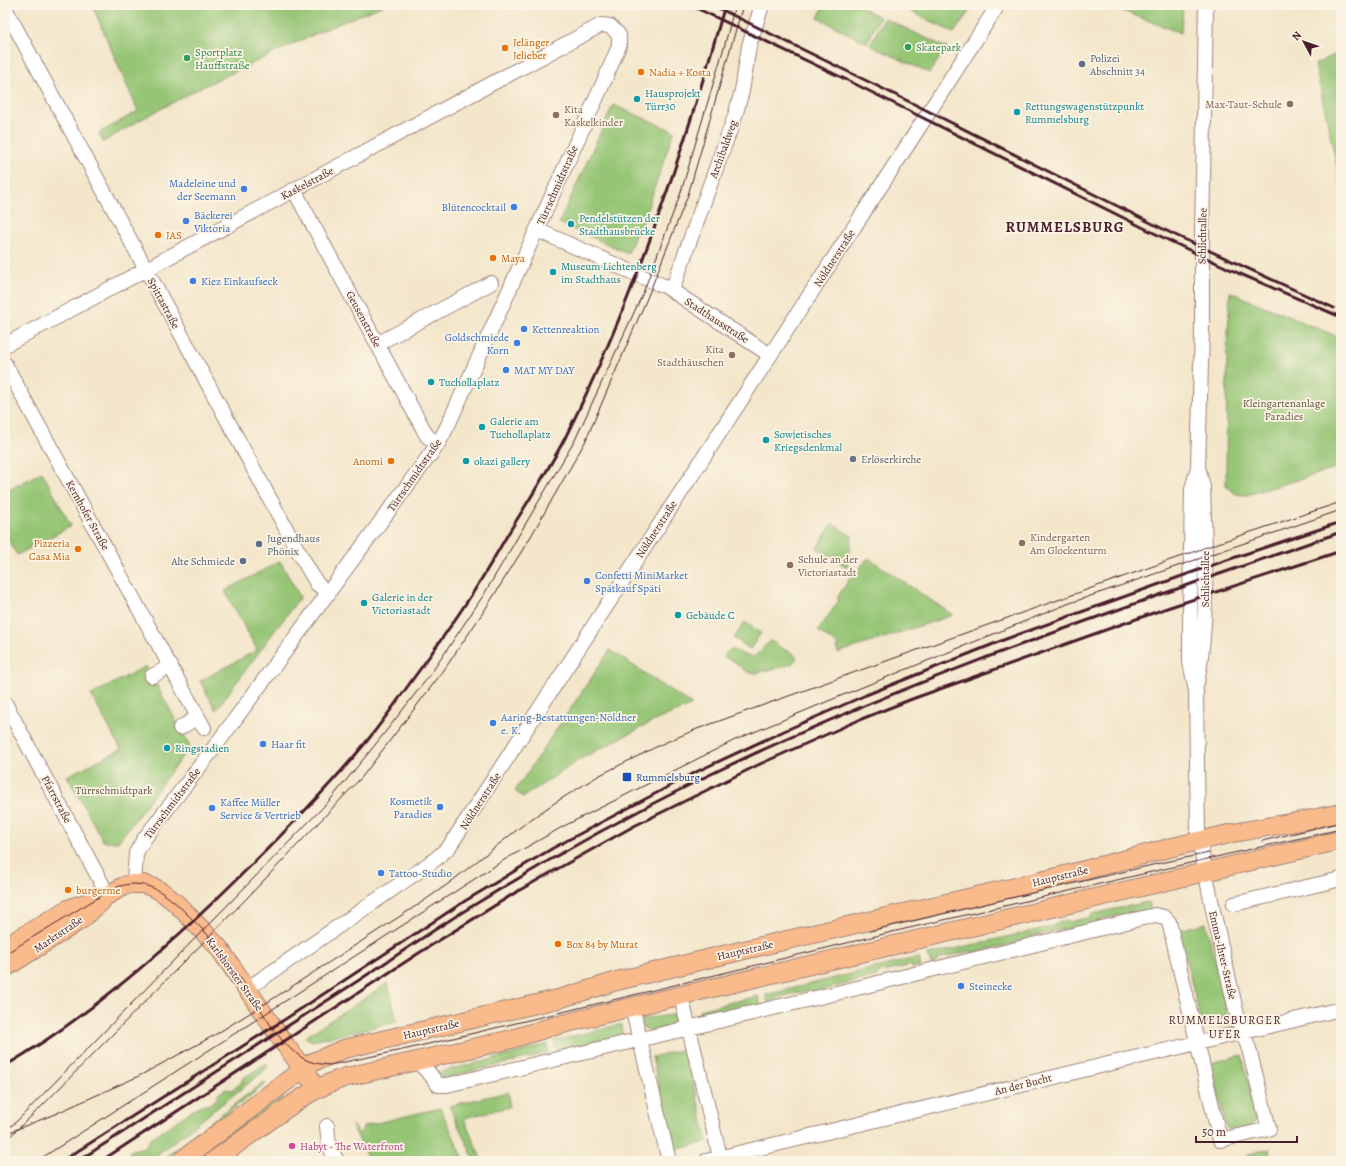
<svg xmlns="http://www.w3.org/2000/svg" width="1346" height="1166" viewBox="0 0 1346 1166" font-family="Alegreya,serif">
  <rect width="100%" height="100%" fill="#fcf5e5"/>
  <filter id="ink" filterUnits="userSpaceOnUse"><feTurbulence type="fractalNoise" baseFrequency=".025" numOctaves="2"/><feDisplacementMap in="SourceGraphic" scale="8" xChannelSelector="R" yChannelSelector="G"/><feConvolveMatrix kernelMatrix="1 2 1 2 8 2 1 2 1" color-interpolation-filters="sRGB"/></filter>
  <filter id="wash" filterUnits="userSpaceOnUse"><feTurbulence type="fractalNoise" baseFrequency=".012" numOctaves="4" result="noise"/><feDisplacementMap in="SourceGraphic" scale="16" xChannelSelector="R" yChannelSelector="G"/><feGaussianBlur stdDeviation="0.9" result="paint"/><feColorMatrix in="noise" values="0 0 0 0 0 0 0 0 0 0 0 0 0 0 0 0 0 1.4 0 .05"/><feComposite in="paint" operator="in"/></filter>
  <g filter="url(#wash)">
    <rect width="100%" height="100%" fill="#f3e6ca"/>
    <path fill="#95c574" stroke="#707250" d="M92,5H384L321,31L200,88L142,119L103,142L99,133L138,111Z
      M824,5H857L880,17L867,43L818,18Z
      M898,5H969L968,7L971,9L954,33Z
      M1107,5H1183L1181,33Z
      M884,18L947,48L929,73L870,45Z
      M1341,52V186L1315,64Z
      M613,105L674,131L641,227H638L628,253L559,223Z
      M1230,292L1341,338V467L1247,495L1236,494L1226,486L1227,352Z
      M42,472L71,526L17,555L5,534V492Z
      M832,524L852,536L847,567L817,548Z
      M868,558L944,609L953,615L838,653L836,647L839,646L818,631L839,600L837,598L854,572L856,573Z
      M280,561L300,597L216,710L200,681L257,650L225,591Z
      M745,622L761,633L750,649L734,638Z
      M771,641L783,649L792,653L797,657L793,663L785,666L757,673H750L743,669L734,661L725,658V654L731,649L747,656L754,657L766,645Z
      M610,650L692,705L652,722L584,757L523,797L515,791Z
      M146,666L190,746L118,842L103,841L67,776L121,749L91,695Z
      M1148,902L1151,912L1133,913V912L1100,920V922L1064,931L1063,929L1025,938V941L972,953L971,951L938,959L939,961L931,965L928,955L1054,926V924L1068,920L1069,922L1091,917L1092,914Z
      M1206,923L1228,1017L1201,1023L1179,930Z
      M919,957L921,967L912,968L911,965L878,973V976L811,993L809,990L776,998V1000L768,1004L766,995Z
      M388,983L397,1022L312,1041L305,1037Z
      M758,996L761,1006L752,1008L749,1004L716,1012V1014L702,1020L699,1010Z
      M679,1014V1020L675,1026L648,1031L644,1028L641,1019Z
      M621,1024L623,1039H619L618,1036L560,1050V1053L557,1055L554,1041Z
      M547,1044L550,1057L546,1056L545,1054L456,1075V1078L445,1079L435,1073L513,1054Z
      M685,1049L708,1142L674,1150L652,1057Z
      M1242,1055L1256,1116C1256,1117 1256,1121 1255,1122C1252,1129 1233,1131 1227,1129L1225,1123L1211,1063Z
      M265,1064H267V1067L264,1071L149,1161H135L129,1152C138,1146 145,1152 151,1138L201,1105H208L217,1099L218,1094L226,1089L232,1090L240,1084L243,1078Z
      M264,1082L266,1084L163,1161H159Z
      M508,1092L509,1096V1107L464,1118L482,1161H475L449,1106Z
      M280,1095L283,1099L200,1161H190Z
      M440,1108L465,1161H369L352,1125L360,1134L364,1126Z
      M1270,1149L1272,1161H1249L1248,1154Z"/>
  </g>
  <g filter="url(#ink)">
    <g fill="none" stroke-linecap="round" stroke-linejoin="round">
      <defs>
        <path id="minor" d="M5,8L297,549L317,584L329,593
          M294,190L427,436L438,444
          M537,230L661,285
          M665,286L770,355
          M672,290L735,116L742,91L749,46L762,5
          M377,344L491,283
          M5,345L601,25L610,26L619,35V46L605,79L448,425L438,444L216,745L144,839L136,853L134,884
          M5,364L204,728
          M152,676L171,666
          M1197,683C1209,619 1205,552 1203,487L1198,467
          M5,703L108,895
          M180,728L198,717
          M1234,904L1341,879
          M247,989L416,873L437,858L449,847L907,146L998,5
          M681,996L721,1161
          M632,1007L669,1161
          M417,1061L430,1074L438,1085H447L845,991L1155,915L1164,917L1169,922L1220,1140L1269,1129L1249,1049L1238,1019L1214,915L1198,834L1196,691L1190,662V611L1192,489L1198,467L1202,331V236L1206,5
          M327,1126L329,1146L337,1161
          M706,1161L1125,1060L1341,1009"/>
        <path id="major" d="M5,947L68,909L108,895L124,886L131,884H143L155,888L162,892L177,904L219,948L286,1046L310,1078
          M5,968L82,919L102,901
          M181,1161L311,1063L344,1049L562,998L617,981L740,951L1054,878L1177,846L1233,833L1312,819L1341,813
          M213,1161C233,1147 252,1133 272,1119C295,1102 318,1085 347,1077L508,1040L551,1027L623,1009L1341,840"/>
      </defs>
      <use href="#minor" stroke="#9e827a" stroke-width="16"/>
      <use href="#major" stroke="#9e827a" stroke-width="20"/>
      <use href="#minor" stroke="#fff" stroke-width="14"/>
      <use href="#major" stroke="#fabb8c" stroke-width="18"/>
      <path stroke="#4a1f2b" stroke-width="1" d="M1262,841L1341,822
        M870,931L1165,862L1209,853
        M5,954L112,889C144,875 166,893 187,914C198,925 209,935 219,948C229,960 237,974 247,988C263,1011 276,1041 301,1057C310,1063 319,1064 330,1065L407,1049L621,998L892,932L1229,854L1341,829
        M5,1131L17,1121L330,800L379,740L430,675L483,596L575,440L643,293L681,192L725,44L735,5
        M5,1134L55,1114L139,1076L213,1036L274,998L422,902L448,884L527,822L556,802L598,776L664,743L697,729L861,670L1224,541L1341,502
        M5,1141L41,1107L247,898L362,777L444,670L486,608L530,538L585,442L648,296L688,195L743,5
        M37,1161L504,860L564,826L735,740L838,697L1070,603L1341,510"/>
      <path stroke="#4a1f2b" stroke-width="3" d="M690,5L847,80L1170,241L1238,273L1341,317
        M712,5L914,104L1173,234L1334,308
        M5,1066C91,1015 165,950 236,880C281,836 327,790 367,741C382,722 396,703 410,683C432,653 454,622 474,591C486,572 497,553 508,534C527,503 548,471 565,438C634,300 683,153 725,5
        M62,1161L287,1018L465,901L553,848L698,771L784,731L866,695L1006,639L1224,561L1341,522
        M78,1161C166,1104 254,1048 342,991C388,962 432,930 479,902C552,857 627,816 703,778C908,678 1126,607 1341,532
        M101,1161L419,953L518,891L634,826L760,764L859,720L912,699L1170,607L1341,551"/>
    </g>
  </g>
  <g fill="#2e9e5b" stroke="#fcf5e5" stroke-width="1.5">
    <circle cx="908" cy="47" r="4"/>
    <circle cx="187" cy="58" r="4"/>
  </g>
  <g fill="#e8710a" stroke="#fcf5e5" stroke-width="1.5">
    <circle cx="505" cy="48" r="4"/>
    <circle cx="641" cy="72" r="4"/>
    <circle cx="158" cy="235" r="4"/>
    <circle cx="493" cy="258" r="4"/>
    <circle cx="391" cy="461" r="4"/>
    <circle cx="78" cy="549" r="4"/>
    <circle cx="68" cy="890" r="4"/>
    <circle cx="558" cy="944" r="4"/>
  </g>
  <g fill="#5c6f8a" stroke="#fcf5e5" stroke-width="1.5">
    <circle cx="1082" cy="64" r="4"/>
    <circle cx="259" cy="544" r="4"/>
    <circle cx="243" cy="561" r="4"/>
  </g>
  <g fill="#0f9aa8" stroke="#fcf5e5" stroke-width="1.5">
    <circle cx="637" cy="99" r="4"/>
    <circle cx="1017" cy="112" r="4"/>
    <circle cx="571" cy="224" r="4"/>
    <circle cx="553" cy="272" r="4"/>
    <circle cx="431" cy="382" r="4"/>
    <circle cx="482" cy="427" r="4"/>
    <circle cx="766" cy="440" r="4"/>
    <circle cx="466" cy="461" r="4"/>
    <circle cx="364" cy="603" r="4"/>
    <circle cx="678" cy="615" r="4"/>
    <circle cx="167" cy="748" r="4"/>
  </g>
  <g fill="#8d6e63" stroke="#fcf5e5" stroke-width="1.5">
    <circle cx="1290" cy="104" r="4"/>
    <circle cx="556" cy="115" r="4"/>
    <circle cx="732" cy="355" r="4"/>
    <circle cx="1022" cy="543" r="4"/>
    <circle cx="790" cy="565" r="4"/>
  </g>
  <g fill="#3f7fe0" stroke="#fcf5e5" stroke-width="1.5">
    <circle cx="244" cy="189" r="4"/>
    <circle cx="514" cy="207" r="4"/>
    <circle cx="186" cy="221" r="4"/>
    <circle cx="193" cy="281" r="4"/>
    <circle cx="524" cy="329" r="4"/>
    <circle cx="517" cy="343" r="4"/>
    <circle cx="506" cy="370" r="4"/>
    <circle cx="587" cy="581" r="4"/>
    <circle cx="493" cy="723" r="4"/>
    <circle cx="263" cy="744" r="4"/>
    <circle cx="440" cy="807" r="4"/>
    <circle cx="212" cy="808" r="4"/>
    <circle cx="381" cy="873" r="4"/>
    <circle cx="961" cy="986" r="4"/>
  </g>
  <circle fill="#6b7280" stroke="#fcf5e5" stroke-width="1.5" cx="853" cy="459" r="4"/>
  <rect fill="#1a4fb4" stroke="#fcf5e5" stroke-width="1.5" x="622" y="772" width="10" height="10" rx="2"/>
  <circle fill="#d1479c" stroke="#fcf5e5" stroke-width="1.5" cx="292" cy="1146" r="4"/>
  <g text-anchor="middle" stroke-width="3.5" stroke-linejoin="round" paint-order="stroke">
    <g font-size="11" fill="#c56008" stroke="#fcf5e5" text-anchor="start">
      <text x="513" y="46">Jelänger<tspan x="513" dy="13">Jelieber</tspan></text>
      <text x="649" y="76">Nadia + Kosta</text>
      <text x="166" y="239">JAS</text>
      <text x="501" y="262">Maya</text>
      <text x="383" y="465" text-anchor="end">Anomi</text>
      <text x="70" y="547" text-anchor="end">Pizzeria<tspan x="70" dy="13">Casa Mia</tspan></text>
      <text x="76" y="894">burgerme</text>
      <text x="566" y="948">Box 84 by Murat</text>
    </g>
    <g font-size="11" fill="#27864d" stroke="#fcf5e5" text-anchor="start">
      <text x="916" y="51">Skatepark</text>
      <text x="195" y="56">Sportplatz<tspan x="195" dy="13">Hauffstraße</tspan></text>
    </g>
    <g font-size="11" fill="#4e5e75" stroke="#fcf5e5" text-anchor="start">
      <text x="1090" y="62">Polizei<tspan x="1090" dy="13">Abschnitt 34</tspan></text>
      <text x="267" y="542">Jugendhaus<tspan x="267" dy="13">Phönix</tspan></text>
      <text x="235" y="565" text-anchor="end">Alte Schmiede</text>
    </g>
    <g font-size="11" fill="#0d838f" stroke="#fcf5e5" text-anchor="start">
      <text x="645" y="97">Hausprojekt<tspan x="645" dy="13">Türr30</tspan></text>
      <text x="1025" y="110">Rettungswagenstützpunkt<tspan x="1025" dy="13">Rummelsburg</tspan></text>
      <text x="579" y="222">Pendelstützen der<tspan x="579" dy="13">Stadthausbrücke</tspan></text>
      <text x="561" y="270">Museum Lichtenberg<tspan x="561" dy="13">im Stadthaus</tspan></text>
      <text x="439" y="386">Tuchollaplatz</text>
      <text x="490" y="425">Galerie am<tspan x="490" dy="13">Tuchollaplatz</tspan></text>
      <text x="774" y="438">Sowjetisches<tspan x="774" dy="13">Kriegsdenkmal</tspan></text>
      <text x="474" y="465">okazi gallery</text>
      <text x="372" y="601">Galerie in der<tspan x="372" dy="13">Victoriastadt</tspan></text>
      <text x="686" y="619">Gebäude C</text>
      <text x="175" y="752">Ringstadien</text>
    </g>
    <g font-size="11" fill="#785e54" stroke="#fcf5e5" text-anchor="start">
      <text x="1282" y="108" text-anchor="end">Max-Taut-Schule</text>
      <text x="564" y="113">Kita<tspan x="564" dy="13">Kaskelkinder</tspan></text>
      <text x="724" y="353" text-anchor="end">Kita<tspan x="724" dy="13">Stadthäuschen</tspan></text>
      <text x="1030" y="541">Kindergarten<tspan x="1030" dy="13">Am Glockenturm</tspan></text>
      <text x="798" y="563">Schule an der<tspan x="798" dy="13">Victoriastadt</tspan></text>
    </g>
    <g font-size="11" fill="#4a1f2b" stroke="#fcf5e5">
      <text transform="translate(723 149) rotate(-70)" y="4">Archibaldweg</text>
      <text transform="translate(307 183) rotate(-28)" y="4">Kaskelstraße</text>
      <text transform="translate(557 185) rotate(-66)" y="4">Türrschmidtstraße</text>
      <text transform="translate(1202 236) rotate(-89)" y="4">Schlichtallee</text>
      <text transform="translate(834 258) rotate(-57)" y="4">Nöldnerstraße</text>
      <text transform="translate(164 303) rotate(62)" y="4">Spittastraße</text>
      <text transform="translate(364 319) rotate(62)" y="4">Geusenstraße</text>
      <text transform="translate(717 320) rotate(33)" y="4">Stadthausstraße</text>
      <text transform="translate(414 475) rotate(-55)" y="4">Türrschmidtstraße</text>
      <text transform="translate(88 515) rotate(61)" y="4">Kernhofer Straße</text>
      <text transform="translate(656 529) rotate(-57)" y="4">Nöldnerstraße</text>
      <text transform="translate(1205 579) rotate(-90)" y="4">Schlichtallee</text>
      <text transform="translate(57 799) rotate(62)" y="4">Pfarrstraße</text>
      <text transform="translate(480 801) rotate(-57)" y="4">Nöldnerstraße</text>
      <text transform="translate(172 803) rotate(-53)" y="4">Türrschmidtstraße</text>
      <text transform="translate(1060 876) rotate(-14)" y="4">Hauptstraße</text>
      <text transform="translate(58 934) rotate(-34)" y="4">Marktstraße</text>
      <text transform="translate(745 950) rotate(-13)" y="4">Hauptstraße</text>
      <text transform="translate(1223 955) rotate(77)" y="4">Emma-Ihrer-Straße</text>
      <text transform="translate(235 974) rotate(54)" y="4">Karlshorster Straße</text>
      <text transform="translate(431 1029) rotate(-13)" y="4">Hauptstraße</text>
      <text transform="translate(1023 1084) rotate(-14)" y="4">An der Bucht</text>
    </g>
    <g font-size="11" fill="#366cbe" stroke="#fcf5e5" text-anchor="start">
      <text x="236" y="187" text-anchor="end">Madeleine und<tspan x="236" dy="13">der Seemann</tspan></text>
      <text x="506" y="211" text-anchor="end">Blütencocktail</text>
      <text x="194" y="219">Bäckerei<tspan x="194" dy="13">Viktoria</tspan></text>
      <text x="201" y="285">Kiez Einkaufseck</text>
      <text x="532" y="333">Kettenreaktion</text>
      <text x="509" y="341" text-anchor="end">Goldschmiede<tspan x="509" dy="13">Korn</tspan></text>
      <text x="514" y="374">MAT MY DAY</text>
      <text x="595" y="579">Confetti MiniMarket<tspan x="595" dy="13">Spätkauf Späti</tspan></text>
      <text x="501" y="721">Aaring-Bestattungen-Nöldner<tspan x="501" dy="13">e. K.</tspan></text>
      <text x="271" y="748">Haar fit</text>
      <text x="432" y="805" text-anchor="end">Kosmetik<tspan x="432" dy="13">Paradies</tspan></text>
      <text x="220" y="806">Kaffee Müller<tspan x="220" dy="13">Service &amp; Vertrieb</tspan></text>
      <text x="389" y="877">Tattoo-Studio</text>
      <text x="969" y="990">Steinecke</text>
    </g>
    <g font-size="11" fill="#605141" stroke="#fcf5e5">
      <text x="1284" y="407">Kleingartenanlage<tspan x="1284" dy="13">Paradies</tspan></text>
      <text x="114" y="794">Türrschmidtpark</text>
    </g>
    <g font-size="11" fill="#5b616d" stroke="#fcf5e5" text-anchor="start">
      <text x="861" y="463">Erlöserkirche</text>
    </g>
    <g font-size="11" fill="#164399" stroke="#fcf5e5" text-anchor="start">
      <text x="636" y="781">Rummelsburg</text>
    </g>
    <g font-size="11" fill="#b23c85" stroke="#fcf5e5" text-anchor="start">
      <text x="300" y="1150">Habyt - The Waterfront</text>
    </g>
    <g font-size="12" letter-spacing="1" fill="#4a1f2b" stroke="#fcf5e5">
      <text x="1225" y="1024">RUMMELSBURGER<tspan x="1225" dy="14">UFER</tspan></text>
    </g>
    <g font-size="15" font-weight="bold" letter-spacing="1" fill="#4a1f2b" stroke="#fcf5e5">
      <text x="1065" y="232">RUMMELSBURG</text>
    </g>
  </g>
  <rect width="1346" height="1166" fill="none" stroke="#fcf5e5" stroke-width="20"/>
  <g transform="translate(1304 42) rotate(310)" stroke="#fcf5e5" stroke-width="3" paint-order="stroke">
  <path d="M0-3L7 15L0 10L-7 15Z" fill="#4a1f2b"/>
  <text y="-6" font-size="11" font-weight="bold" text-anchor="middle" fill="#4a1f2b">N</text>
  </g>
  <path d="M1196 1136v6h101v-6" fill="none" stroke="#4a1f2b" stroke-width="2"/>
  <text x="1202" y="1136" font-size="12" fill="#4a1f2b" stroke="#fcf5e5" stroke-width="3" paint-order="stroke">50 m</text>
</svg>
